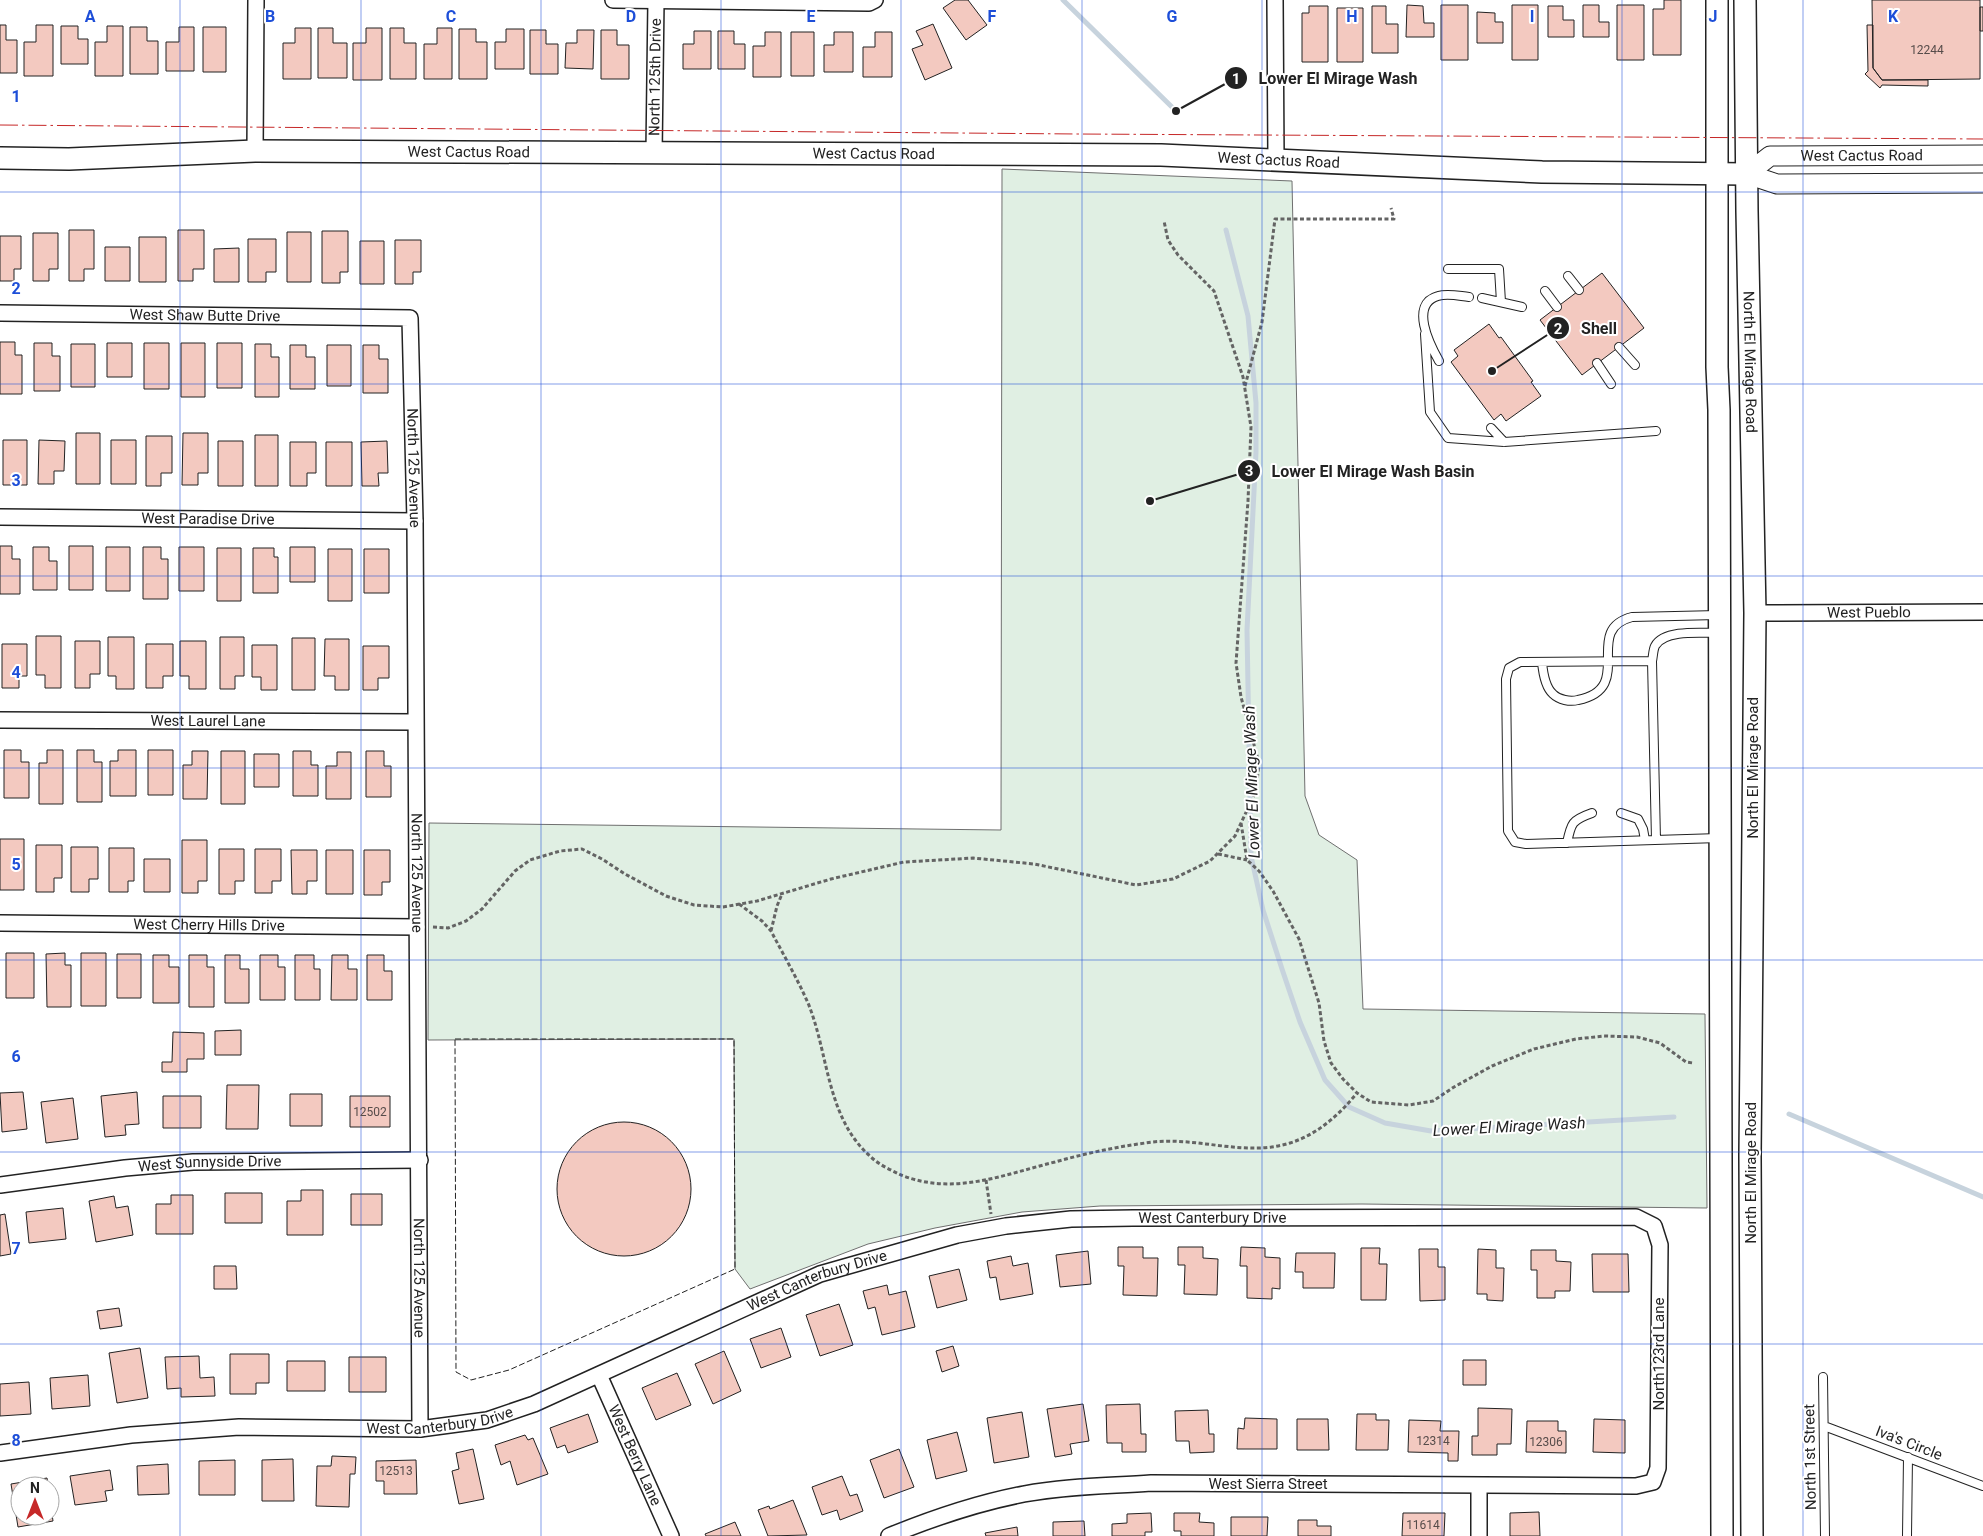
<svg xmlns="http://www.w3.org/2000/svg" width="1983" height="1536" viewBox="0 0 1983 1536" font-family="Roboto,sans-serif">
  <rect width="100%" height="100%" fill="#fff"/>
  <path fill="#e0efe3" stroke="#6f6f6f" d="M1002,169L1292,181L1305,796L1319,835L1357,860L1363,1009L1705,1014L1707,1208L1362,1204L1100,1206L1022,1212L935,1228L868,1244L750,1289L735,1269L734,1039L428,1040L429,823L1001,830Z"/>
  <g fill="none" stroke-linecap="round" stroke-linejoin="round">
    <path stroke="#c7d3dd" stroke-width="5" d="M1063,0L1176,111
      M1226,230L1248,316L1256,403V452L1247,630L1251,856L1263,910L1282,969L1300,1022L1325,1080L1349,1107L1385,1123L1431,1131L1674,1117
      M1789,1114L1983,1197"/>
  </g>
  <path fill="#f3c9c0" stroke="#222" d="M955,0H968L987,25L966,40L943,8Z
    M1664,0H1681V55H1653V9H1664Z
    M1872,0H1980V79L1882,80L1873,68Z
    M1407,5L1423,6L1424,23H1434V37H1406Z
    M1441,5H1468V60H1441Z
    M1512,5H1538V60H1512Z
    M1583,5H1599V22H1609V37H1583Z
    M1617,5H1644V60H1617Z
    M1309,6H1328V62H1302V13H1309Z
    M1372,6H1386V24H1398V53H1372Z
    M1548,6H1563V20H1574V37H1548Z
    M1980,7H1983V31H1980Z
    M1337,8H1363V62H1337Z
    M1477,12L1495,13V22H1503V43H1477Z
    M933,24L952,68L925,80L912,49L923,45L916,31Z
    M0,25H6V40H17V73H0Z
    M36,25H53V76H24V42H36Z
    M1867,25H1873V68L1882,80H1928V86L1882,85L1880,88L1865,74L1868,71Z
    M61,26H78V39H88V64H61Z
    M107,26H123V76H95V42H107Z
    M130,27H147V41H158V74H130Z
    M179,27H194V71H166V42H179Z
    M203,27H226V72H203Z
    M295,28H311V79H283V43H295Z
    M318,28H333V43H347V78H318Z
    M366,28H382V80H353V43H366Z
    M390,28H404V43H416V79H390Z
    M437,28H452V79H424V44H437Z
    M459,29H476V42H487V79H459Z
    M506,29H524V69H495V42H506Z
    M530,30H546V44H558V74H530Z
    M577,30H594L593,69L565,68L566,43H577Z
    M601,30H617V45H629V79H601Z
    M694,31H711V69H683V44H694Z
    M718,31H734V44H745V69H718Z
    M765,32H781V77H753V46H765Z
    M791,32H814V76H791Z
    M834,32H853V72H824V45H834Z
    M875,32H892V77H863V47H875Z
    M69,230H94V269H84V281H69Z
    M178,230H204V269H193V281H178Z
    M322,231H348V272H340V283H322Z
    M287,232H311V282H287Z
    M33,233H58V269H49V281H33Z
    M0,236H21V269H14V281H0Z
    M139,237H166V282H139Z
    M248,239H276V272H266V282H248Z
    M395,240H421V272H413V284H395Z
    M360,241H384V284H360Z
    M105,247H130V281H105Z
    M239,248V282H214V249Z
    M1602,273L1644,328L1582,375L1540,320Z
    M1489,324L1499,338L1501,337L1533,381L1531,382L1541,396L1506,421L1501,414L1494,420L1451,362L1458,356L1454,350Z
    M0,342H15V355H22V394H0Z
    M34,343H52V356H60V391H34Z
    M107,343H132V377H107Z
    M144,343H169V389H144Z
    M181,343H205V397H181Z
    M217,343H242V388H217Z
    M71,344H95V387H71Z
    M255,344H271V357H279V397H255Z
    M290,345H306V357H315V389H290Z
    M327,345H351V386H327Z
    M363,345H379V359H388V393H363Z
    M76,433H100V484H76Z
    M183,433H208V473H198V485H182Z
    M255,435H278V486H255Z
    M146,436H172V473H161V486H146Z
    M3,440H27V485H3Z
    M39,440L65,441L64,471H54V484H38Z
    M111,440H136V484H111Z
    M218,441H243V486H218Z
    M387,441L388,473H378L379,486H362L361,442Z
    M290,442H316V473H307V486H290Z
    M326,442H352V486H326Z
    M0,546H12V559H20V594H0Z
    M69,546H93V590H69Z
    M33,547H49V561H57V590H33Z
    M106,547H130V591H106Z
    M143,547H161V559H168V599H143Z
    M179,547H204V591H179Z
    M290,547H315V582H290Z
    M217,548H241V601H217Z
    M253,548H274V557H278V593H253Z
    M328,549H352V601H328Z
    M364,549H389V593H364Z
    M36,636H61V688H45V675H36Z
    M108,637H134V689H116V676H108Z
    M220,637H244V676H235V689H220Z
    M292,638H315V690H292Z
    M325,639H349V690H335V676H324Z
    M75,641H100V674H90V688H75Z
    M180,641H206V689H189V676H180Z
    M2,644H27V676H19V688H2Z
    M146,644H173V676H163V688H146Z
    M252,645H277V690H261V677H252Z
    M363,646H389V678H378V690H363Z
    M4,750H21V762H29V798H4Z
    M47,750H63V804H39V763H47Z
    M77,750H94V762H102V802H77Z
    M118,750H136V796H110V761H118Z
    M148,750H173V795H148Z
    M192,751H208L207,799H183V765H192Z
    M221,751H245V804H221Z
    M293,751H311V765H318V796H293Z
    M366,751H384V766H391V797H366Z
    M337,752H351V799H326V766H337Z
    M254,754H279V787H254Z
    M0,839H24V890H0Z
    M182,840H207V881H198V893H182Z
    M36,845H62V878H54V892H36Z
    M71,847H98V879H89V892H71Z
    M109,848H134V881H128V892H109Z
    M219,849H244V881H235V894H219Z
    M255,849H281V881H272V893H255Z
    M291,850H317V881H307V894H292Z
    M326,850H353V894H326Z
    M364,850H390V882H382V895H364Z
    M144,859H170V892H144Z
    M6,953H34V998H6Z
    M65,953V965H71V1007H47L46,954Z
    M81,953H106V1006H81Z
    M117,954H141V998H117Z
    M153,955H169V967H179V1003H153Z
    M189,955H207V967H214V1007H189Z
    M225,955H240V969H249V1003H225Z
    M260,955H278V967H285V1000H260Z
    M295,955H314V969H320V1000H295Z
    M332,955H348V969H357V1000H331Z
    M367,955H384V971H392V1000H367Z
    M241,1030V1055H215V1031Z
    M173,1032L204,1033V1059H187V1072H162V1062H172Z
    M227,1085H259L258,1129H226Z
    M23,1092L27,1129L2,1132L0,1093Z
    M137,1092L139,1124L125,1125L126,1135L105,1137L101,1096Z
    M290,1094H322V1126H290Z
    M163,1096H201V1128H163Z
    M350,1096H390V1127H350Z
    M73,1098L78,1139L46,1143L41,1102Z
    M557 1189a67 67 0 1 1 134 0a67 67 0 1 1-134 0Z
    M301,1190H323V1235H287V1201H301Z
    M225,1193H262V1223H225Z
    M351,1194H382V1225H351Z
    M171,1195H193V1234H156V1204H171Z
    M114,1196L116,1208L128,1206L133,1235L96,1242L89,1201Z
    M63,1208L66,1239L29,1243L26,1212Z
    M5,1214L11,1254L0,1256V1215Z
    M1118,1247H1143V1258H1158L1157,1296L1123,1295L1124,1266H1118Z
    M1178,1247H1203V1258L1218,1259L1217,1295L1184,1294L1185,1265H1178Z
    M1241,1247L1265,1248V1257L1280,1258V1289L1272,1288V1299L1247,1298V1266H1240Z
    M1361,1248H1380L1379,1264H1387L1386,1300H1361Z
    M1419,1249H1438V1267H1445V1300L1420,1301Z
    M1478,1249L1496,1250V1268H1504L1503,1301L1487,1300V1294H1477Z
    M1531,1250H1556V1261L1571,1262L1570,1291H1555V1298H1537V1270H1531Z
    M1088,1251L1091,1284L1060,1287L1056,1255Z
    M1296,1253H1335L1334,1288H1303V1272H1295Z
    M1592,1254H1628L1629,1292H1593Z
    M1011,1256L1013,1266L1028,1263L1033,1294L1000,1300L996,1277L990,1278L987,1261Z
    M214,1266H236L237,1289H214Z
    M959,1269L967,1300L937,1308L929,1276Z
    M887,1285L889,1295L906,1291L915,1327L882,1335L875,1307L868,1309L863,1291Z
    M839,1304L853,1345L820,1356L806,1315Z
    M119,1308L122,1326L100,1329L97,1311Z
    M781,1328L791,1357L761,1368L750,1339Z
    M953,1346L959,1366L942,1372L936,1351Z
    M140,1348L148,1398L117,1403L109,1353Z
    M724,1351L741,1391L713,1404L695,1364Z
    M230,1354H269V1383H256V1394H230Z
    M199,1356L200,1378L214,1377L215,1396L181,1397V1388L167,1389L165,1357Z
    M349,1357H386V1392H349Z
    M1463,1360H1486V1385H1463Z
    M287,1361H325V1391H287Z
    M677,1373L691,1405L656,1420L642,1388Z
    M88,1375L90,1406L52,1409L50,1378Z
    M29,1382L31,1414L0,1416V1384Z
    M1083,1404L1089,1441L1070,1444L1072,1454L1055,1457L1047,1409Z
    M1140,1404L1141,1434H1146V1452H1122V1443H1107L1106,1405Z
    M1478,1408L1512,1409L1511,1444H1497V1455H1472V1436H1478Z
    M1208,1410L1209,1434H1214V1452L1190,1453L1189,1441H1176L1175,1411Z
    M1022,1412L1029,1457L994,1463L987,1418Z
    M588,1414L598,1442L568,1453L565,1445L557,1448L550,1428Z
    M1357,1414H1376V1420H1389L1388,1450H1356Z
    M1245,1418L1277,1419V1449H1237L1238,1428L1244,1429Z
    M1297,1419H1328L1329,1450H1297Z
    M1594,1419L1625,1420V1453L1593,1452Z
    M1409,1420L1441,1421L1440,1431H1459L1458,1461H1448V1453L1408,1452Z
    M1527,1421H1558V1431H1566V1453L1526,1452Z
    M957,1432L967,1471L936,1479L927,1440Z
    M525,1435L528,1440L533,1438L548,1474L517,1485L510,1461L501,1465L495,1445Z
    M473,1449L484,1499L459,1504L452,1471L459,1469L456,1453Z
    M899,1449L914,1487L884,1498L870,1460Z
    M332,1456L356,1457L355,1474H350L349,1507L316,1506L317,1466H331Z
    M293,1459L294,1501H262V1460Z
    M235,1460V1495H199V1461Z
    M416,1460L417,1494H384V1481H376V1461Z
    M168,1464L169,1494L138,1495L137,1466Z
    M110,1470L113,1490L105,1491L107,1501L75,1505L70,1476Z
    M842,1476L850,1496L857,1494L863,1511L840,1520L837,1510L822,1515L812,1487Z
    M47,1478L48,1486H20V1516H50V1500L53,1521L18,1527L11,1484Z
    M793,1500L807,1535L768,1536L758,1510L769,1506L770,1509Z
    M1539,1512L1540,1536H1510V1513Z
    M1151,1513L1152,1532H1145V1536H1112V1524L1127,1523V1514Z
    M1174,1513H1200L1199,1522L1214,1523V1536H1181V1531H1174Z
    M1403,1513H1445L1444,1536H1402Z
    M1231,1517H1268L1267,1536H1231Z
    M1298,1520H1317V1526H1331V1536H1298Z
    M1084,1521L1085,1536H1053V1522Z
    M735,1522L741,1536H706L705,1534Z
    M1017,1527L1018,1536H986L985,1533Z"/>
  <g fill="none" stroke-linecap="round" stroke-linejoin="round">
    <defs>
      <path id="service" d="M1448,269H1499L1501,302
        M1568,276L1579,290
        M1545,291L1557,307
        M1482,298L1522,307
        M1425,334L1430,412L1448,438L1504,442L1656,431
        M1619,347L1635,365
        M1439,361C1430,345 1409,304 1438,296C1448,293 1459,296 1469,297
        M1597,363L1611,384
        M1491,428L1504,442
        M1652,661L1520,662L1509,668L1506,679L1508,831L1515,842L1526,844L1719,838
        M1542,662C1543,673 1545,687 1553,694C1559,700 1570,702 1578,700C1637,688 1581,630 1632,617L1718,615
        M1621,813L1638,819L1643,829L1645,840
        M1656,840L1652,661C1653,657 1653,650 1655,646C1664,629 1702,633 1719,633
        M1567,843C1571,823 1572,820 1592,813
        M1823,1377L1825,1536
        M1824,1426L1983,1486
        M1907,1536L1908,1457"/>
      <g id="minor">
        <path d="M613,0L869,3L875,0"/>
        <path d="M1275,0L1276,159"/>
        <path d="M255,151L256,0"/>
        <path id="s1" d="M654,153L656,0"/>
        <path id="s2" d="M0,313L410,318L415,521L420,1429"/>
        <path id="s3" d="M0,517L415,521"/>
        <path id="s4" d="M1755,613L1983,612"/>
        <path id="s5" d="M0,720L415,722"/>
        <path id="s6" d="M0,923L417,927"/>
        <path id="s7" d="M0,1185L125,1168L193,1162L420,1160"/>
        <path id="s8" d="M599,1375L671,1536"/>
        <path id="s9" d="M0,1453L131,1435L239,1427L420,1429L487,1420L534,1404L820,1274L957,1235L1006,1226L1071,1219L1133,1218L1636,1217L1654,1226L1660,1245L1658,1468L1653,1482L1636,1486L1151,1483C1109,1486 1066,1486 1024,1494C977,1503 933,1518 889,1536"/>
        <path d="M1479,1536V1486"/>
      </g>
      <g id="tertiary">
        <path id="s10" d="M1747,174L1770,156L1983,155"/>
        <path d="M1747,174L1777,184L1983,183"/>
      </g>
      <g id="secondary">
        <path d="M1717,0V367L1719,410L1722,1536"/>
        <path id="s11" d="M1745,0L1747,211L1755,613L1750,1156L1752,1536"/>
        <path id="s12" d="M0,158L69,159L255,151L1161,155L1542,172L1747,174"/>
      </g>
    </defs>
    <use href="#service" stroke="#222" stroke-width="10"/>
    <use href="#minor" stroke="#222" stroke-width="18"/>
    <use href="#tertiary" stroke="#222" stroke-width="21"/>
    <use href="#secondary" stroke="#222" stroke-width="24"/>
    <path stroke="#646464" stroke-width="3" stroke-dasharray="4 2.5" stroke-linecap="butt" d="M1245,386L1262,322L1275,219H1394L1391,208
      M1241,823L1247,860L1259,871L1273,891L1299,939L1319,1003L1324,1041L1331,1063L1343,1079L1357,1093L1371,1102L1409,1105L1433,1101L1454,1087L1492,1066L1534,1049L1576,1039L1604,1036L1637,1037L1660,1043L1686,1062L1693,1063
      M1218,854L1247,860
      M739,904L762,921L771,931C783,954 797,978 808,1003C829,1054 826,1118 871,1157C879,1165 891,1170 901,1175C954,1196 1002,1175 1055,1162C1087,1153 1120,1146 1153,1142C1199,1137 1245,1157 1290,1143C1318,1134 1339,1115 1357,1093
      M433,927L448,928L466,921L482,909L515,871L530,860L560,851L582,849L602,859L625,874L666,896L694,905L723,907L757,901L831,879L904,862L973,858L1034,864L1136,885L1173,879L1210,861L1235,836L1256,791L1259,763L1241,697L1236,663L1248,501L1251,427L1243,377L1214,291L1178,255L1168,240L1164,221
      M771,931L777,906L782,894
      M986,1180L991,1214"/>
    <use href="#service" stroke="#fff" stroke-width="8"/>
    <use href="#minor" stroke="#fff" stroke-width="15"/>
    <use href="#tertiary" stroke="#fff" stroke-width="19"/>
    <use href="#secondary" stroke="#fff" stroke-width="21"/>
    <path stroke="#222" stroke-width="1" stroke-dasharray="6 2.5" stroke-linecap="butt" d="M455,1039H734L735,1269L509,1370L471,1380L456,1372Z"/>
    <path stroke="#c62828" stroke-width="1" stroke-dasharray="18 4 2.5 4" stroke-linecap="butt" d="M0,125L1077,134L1983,139"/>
  </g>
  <path fill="none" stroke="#1d4ed8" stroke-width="1" stroke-opacity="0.55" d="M180,0V1536M361,0V1536M541,0V1536M721,0V1536M901,0V1536M1082,0V1536M1262,0V1536M1442,0V1536M1622,0V1536M1803,0V1536M0,192H1983M0,384H1983M0,576H1983M0,768H1983M0,960H1983M0,1152H1983M0,1344H1983"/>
  <g text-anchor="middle" stroke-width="4" stroke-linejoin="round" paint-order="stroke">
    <g font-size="12" fill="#564c4a">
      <text x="1927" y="54">12244</text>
      <text x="370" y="1116">12502</text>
      <text x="1433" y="1445">12314</text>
      <text x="1546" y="1446">12306</text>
      <text x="396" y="1475">12513</text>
      <text x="1423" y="1529">11614</text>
    </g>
    <g font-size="15" fill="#222" stroke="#fff">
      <text dy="5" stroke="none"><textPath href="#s1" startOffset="76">North 125th Drive</textPath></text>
      <text dy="5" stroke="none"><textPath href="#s12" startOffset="469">West Cactus Road</textPath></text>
      <text dy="5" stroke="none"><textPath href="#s12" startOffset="874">West Cactus Road</textPath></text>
      <text dy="5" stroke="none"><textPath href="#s10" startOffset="121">West Cactus Road</textPath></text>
      <text dy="5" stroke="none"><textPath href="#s12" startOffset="1279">West Cactus Road</textPath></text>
      <text dy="5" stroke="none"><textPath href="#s2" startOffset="205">West Shaw Butte Drive</textPath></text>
      <text dy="5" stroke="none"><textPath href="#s11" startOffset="362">North El Mirage Road</textPath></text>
      <text dy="5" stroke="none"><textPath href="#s2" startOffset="560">North 125 Avenue</textPath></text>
      <text dy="5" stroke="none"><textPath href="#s3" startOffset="208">West Paradise Drive</textPath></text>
      <text dy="5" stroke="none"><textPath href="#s4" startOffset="114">West Pueblo</textPath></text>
      <text dy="5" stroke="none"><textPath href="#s5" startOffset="208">West Laurel Lane</textPath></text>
      <text transform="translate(1753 768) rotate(-90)" y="5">North El Mirage Road</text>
      <text dy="5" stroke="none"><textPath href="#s2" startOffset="965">North 125 Avenue</textPath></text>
      <text dy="5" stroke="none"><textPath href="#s6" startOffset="209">West Cherry Hills Drive</textPath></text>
      <text dy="5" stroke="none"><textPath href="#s7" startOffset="211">West Sunnyside Drive</textPath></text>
      <text transform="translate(1751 1173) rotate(-90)" y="5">North El Mirage Road</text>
      <text dy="5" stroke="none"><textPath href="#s9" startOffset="1252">West Canterbury Drive</textPath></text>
      <text dy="5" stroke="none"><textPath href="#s2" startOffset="1370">North 125 Avenue</textPath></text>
      <text dy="5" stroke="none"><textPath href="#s9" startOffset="848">West Canterbury Drive</textPath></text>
      <text transform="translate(1659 1354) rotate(-90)" y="5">North123rd Lane</text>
      <text dy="5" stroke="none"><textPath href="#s9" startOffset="442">West Canterbury Drive</textPath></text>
      <text transform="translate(1909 1443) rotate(21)" y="5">Iva's Circle</text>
      <text dy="5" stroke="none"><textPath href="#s8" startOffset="88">West Berry Lane</textPath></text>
      <text transform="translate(1810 1457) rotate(-91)" y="5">North 1st Street</text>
      <text x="1268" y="1489">West Sierra Street</text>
    </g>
    <g font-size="16" font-style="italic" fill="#222" stroke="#fff">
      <text transform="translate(1251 782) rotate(-92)" y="6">Lower El Mirage Wash</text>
      <text transform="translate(1509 1126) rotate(-3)" y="6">Lower El Mirage Wash</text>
    </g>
  </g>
  <g font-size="16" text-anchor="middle" font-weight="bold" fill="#1d4ed8" stroke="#fff" stroke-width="4" stroke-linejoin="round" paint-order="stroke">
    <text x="90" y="22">A</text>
    <text x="270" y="22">B</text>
    <text x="451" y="22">C</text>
    <text x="631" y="22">D</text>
    <text x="811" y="22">E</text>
    <text x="992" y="22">F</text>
    <text x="1172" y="22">G</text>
    <text x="1352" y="22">H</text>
    <text x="1532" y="22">I</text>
    <text x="1713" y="22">J</text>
    <text x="1893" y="22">K</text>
    <text x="16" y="102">1</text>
    <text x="16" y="294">2</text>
    <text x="16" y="486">3</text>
    <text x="16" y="678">4</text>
    <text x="16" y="870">5</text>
    <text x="16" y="1062">6</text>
    <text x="16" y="1254">7</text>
    <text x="16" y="1446">8</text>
  </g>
  <path fill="none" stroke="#222" stroke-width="2" d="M1176 111L1236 78M1492 371L1558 328M1150 501L1249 471"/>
  <g fill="#222" stroke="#fff" stroke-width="2">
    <circle cx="1176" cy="111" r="5"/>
    <circle cx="1492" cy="371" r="5"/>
    <circle cx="1150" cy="501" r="5"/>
    <circle cx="1236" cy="78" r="12"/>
    <circle cx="1558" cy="328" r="12"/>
    <circle cx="1249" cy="471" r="12"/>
  </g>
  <g font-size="15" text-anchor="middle" font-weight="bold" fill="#fff">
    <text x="1236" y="84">1</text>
    <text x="1558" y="334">2</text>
    <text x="1249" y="476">3</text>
  </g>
  <g font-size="16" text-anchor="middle" font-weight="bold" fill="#222" stroke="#fff" stroke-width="4" stroke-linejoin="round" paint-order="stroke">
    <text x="1338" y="84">Lower El Mirage Wash</text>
    <text x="1599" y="334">Shell</text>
    <text x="1373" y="477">Lower El Mirage Wash Basin</text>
  </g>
  <g transform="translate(35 1501)"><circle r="24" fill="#ffffff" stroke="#a7a7a7"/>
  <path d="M0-4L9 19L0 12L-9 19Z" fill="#c62828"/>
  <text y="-8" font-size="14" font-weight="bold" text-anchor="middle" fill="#222222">N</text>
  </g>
</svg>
